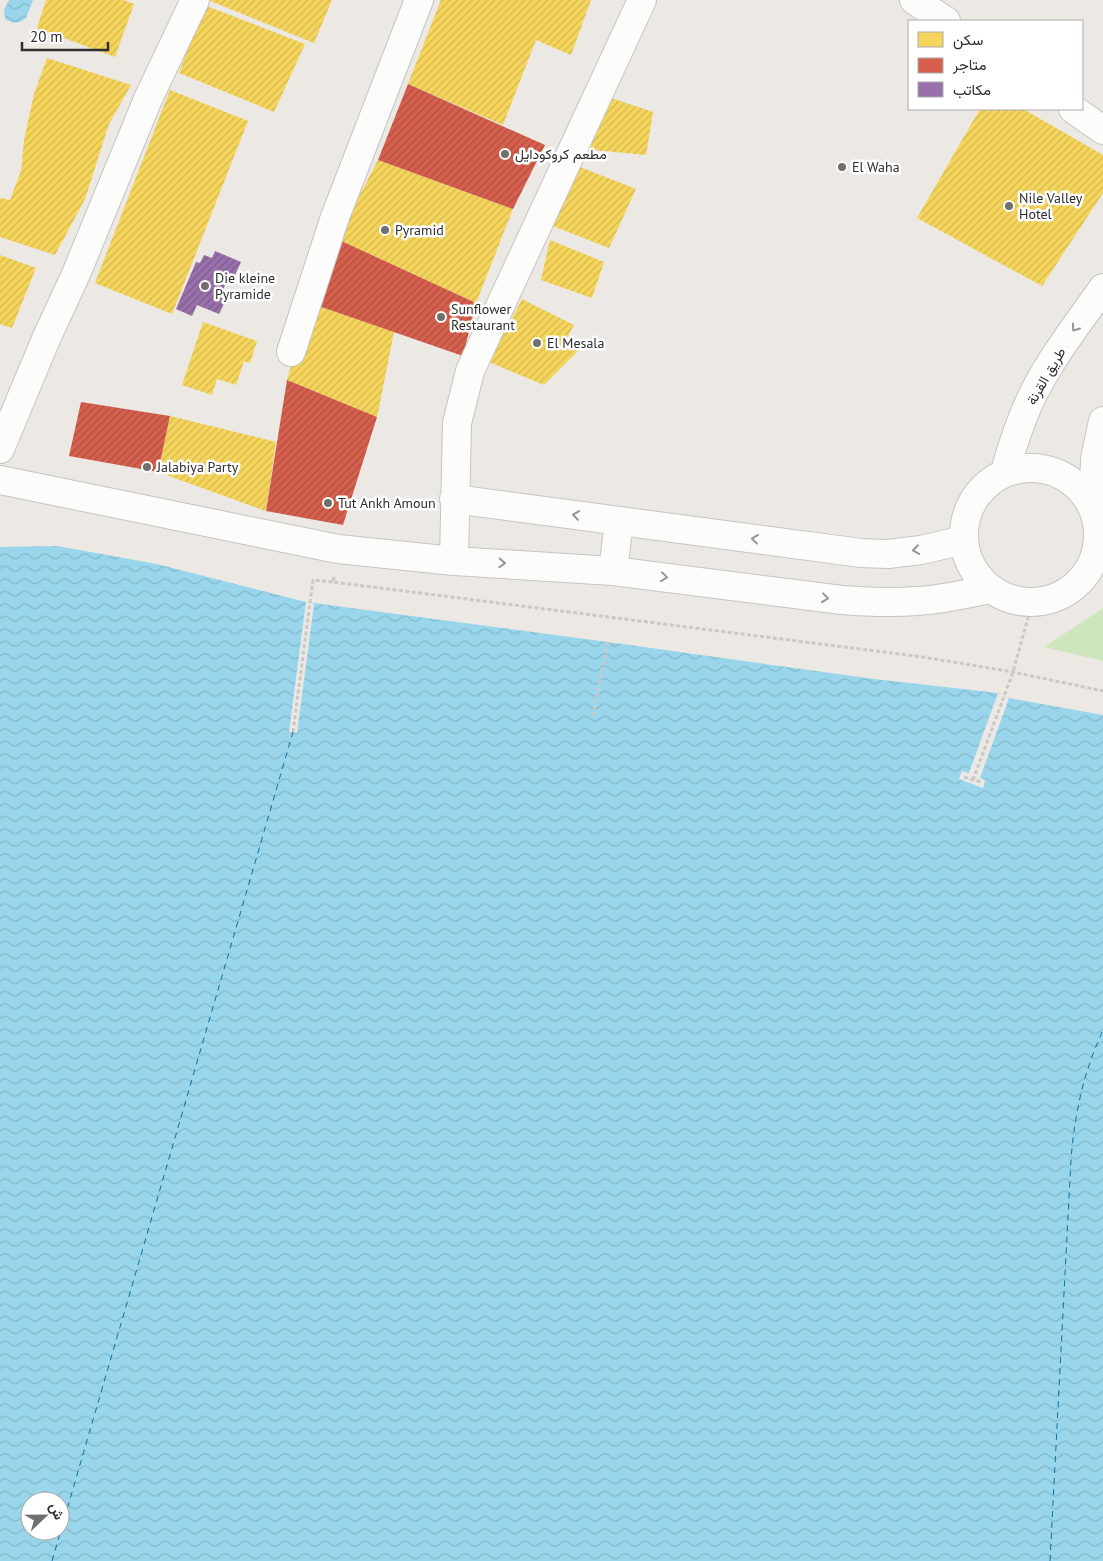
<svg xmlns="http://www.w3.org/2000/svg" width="1103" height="1561" viewBox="0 0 1103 1561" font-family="'PT Sans',Vazirmatn,sans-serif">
  <defs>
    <pattern id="water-waves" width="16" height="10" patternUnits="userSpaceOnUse" patternTransform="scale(1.25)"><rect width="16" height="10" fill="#99d6ec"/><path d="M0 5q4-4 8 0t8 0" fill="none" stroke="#84b8cb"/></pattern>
    <pattern id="homes-hatch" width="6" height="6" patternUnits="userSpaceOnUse" patternTransform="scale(1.25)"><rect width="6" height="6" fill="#f6d55c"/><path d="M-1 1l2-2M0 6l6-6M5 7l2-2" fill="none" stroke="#d3b750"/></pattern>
    <pattern id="shops-hatch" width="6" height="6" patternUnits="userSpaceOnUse" patternTransform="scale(1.25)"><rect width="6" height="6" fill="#d6604d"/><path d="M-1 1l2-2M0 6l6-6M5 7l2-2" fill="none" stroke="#ae5040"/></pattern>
    <pattern id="offices-hatch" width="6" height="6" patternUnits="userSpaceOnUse" patternTransform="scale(1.25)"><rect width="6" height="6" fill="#9970ab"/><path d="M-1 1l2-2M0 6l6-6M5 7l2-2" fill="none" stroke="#7d5c8c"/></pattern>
  </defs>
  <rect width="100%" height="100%" fill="#ece8e4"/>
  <path fill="#cee6be" d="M1103,607V661L1044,647L1099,611Z"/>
  <path fill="url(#water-waves)" fill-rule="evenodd" d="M9,0H33L26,18C19,24 14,24 5,19L4,10Z
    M57,546L157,564L306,602L608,642L874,679L998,693L1009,698L1103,715V1561H0V547ZM30,1501H60V1531H30Z"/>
  <path fill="#ece8e4" d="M306,602L314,604L297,733L289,732Z
    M998,693L1009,698L980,778L985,780L983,788L959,779L962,771L969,773Z"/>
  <path fill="url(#homes-hatch)" d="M46,0H124L134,4L115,57L37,28Z
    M208,0H332L314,43Z
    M441,0H591L571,55L536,40L503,125L408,84Z
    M204,5L305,44L274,112L179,73Z
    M47,58L131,85L109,124L85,199L55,255L0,237V198L10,200L21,171L24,140L34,94Z
    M170,90L248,121L172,314L95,283Z
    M605,96L653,112L646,155L584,149Z
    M980,109H1023L1103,155V193L1042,286L917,218Z
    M378,160L513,209L476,303L337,239Z
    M580,167L636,189L609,248L553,226Z
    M550,240L604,262L592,298L541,280Z
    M0,255L36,268L12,328L0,324Z
    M522,299L574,325L567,338L581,348L544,385L489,362Z
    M310,303L394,332L377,417L287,380Z
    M203,322L257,341L250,363L244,361L236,385L217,379L212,395L182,385Z
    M170,416L276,442L266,511L158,472Z"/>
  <path fill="url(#shops-hatch)" d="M408,84L545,145L513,209L378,160Z
    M337,239L476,303L463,356L310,303Z
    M287,380L377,417L343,525L266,511Z
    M81,402L170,416L158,472L69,456Z"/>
  <path fill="url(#offices-hatch)" d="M215,251L241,262L235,275L230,273L220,297L226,300L219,314L197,305L192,316L176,309L196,262L200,263L204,255L212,258Z"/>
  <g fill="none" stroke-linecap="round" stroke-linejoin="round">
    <path stroke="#0d6fa3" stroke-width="1" stroke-dasharray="6 5" stroke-linecap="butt" d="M52,1561L293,732
      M1050,1561L1071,1159C1075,1112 1083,1074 1103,1030"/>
    <defs>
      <path id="minor" d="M914,0L946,21
        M1073,109L1103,130
        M291,352L335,217L419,0
        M0,449L46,339L76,274L148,99L195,0
        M0,480L338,549L454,561L613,571L842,600C867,602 892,603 917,601C941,600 966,594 990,589
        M454,499L861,553L888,554L921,550L964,540
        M454,561L457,423L470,371L642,0
        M613,571L619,521"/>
      <path id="tertiary" d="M964 535a67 67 0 1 1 134 0a67 67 0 1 1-134 0Z
        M1005,472C1010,453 1016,435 1023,417C1041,370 1074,329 1103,288
        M1093,509L1095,459L1103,421"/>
    </defs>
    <use href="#minor" stroke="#c5c4c5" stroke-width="30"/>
    <use href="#tertiary" stroke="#c5c4c5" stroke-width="30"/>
    <path stroke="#c9c9c8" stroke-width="3" stroke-dasharray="4 2.5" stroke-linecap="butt" d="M1094,557L1103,560
      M334,577L333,582L923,657L1013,672L1103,691
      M593,716L608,642
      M293,732L313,580L333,582
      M964,777L981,782
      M973,780L1013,672L1032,603"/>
    <use href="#minor" stroke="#fcfcfb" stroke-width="28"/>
    <use href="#tertiary" stroke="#fcfcfb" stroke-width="28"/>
  </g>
  <defs><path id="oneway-chevron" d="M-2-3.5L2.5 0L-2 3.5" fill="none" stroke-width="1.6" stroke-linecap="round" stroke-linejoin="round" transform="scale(1.25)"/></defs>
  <g stroke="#959594">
    <use href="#oneway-chevron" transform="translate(1075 328) rotate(125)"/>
    <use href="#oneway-chevron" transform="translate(576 515) rotate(-172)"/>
    <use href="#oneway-chevron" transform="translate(755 539) rotate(-173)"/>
    <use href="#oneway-chevron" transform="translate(916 550) rotate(172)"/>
    <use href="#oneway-chevron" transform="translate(502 563) rotate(3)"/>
    <use href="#oneway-chevron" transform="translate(664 577) rotate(7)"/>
    <use href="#oneway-chevron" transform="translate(825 598) rotate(7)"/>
  </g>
  <g fill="#706f6e" stroke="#fff" stroke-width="2">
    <circle cx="505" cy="154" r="5"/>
    <circle cx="842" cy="167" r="5"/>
    <circle cx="1009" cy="206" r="5"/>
    <circle cx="385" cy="230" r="5"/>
    <circle cx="205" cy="286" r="5"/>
    <circle cx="441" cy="317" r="5"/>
    <circle cx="537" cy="343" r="5"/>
    <circle cx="147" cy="467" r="5"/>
    <circle cx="328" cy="503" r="5"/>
  </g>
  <g text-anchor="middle" stroke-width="5" stroke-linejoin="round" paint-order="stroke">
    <g font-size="14" fill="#2e2e2e" stroke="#fff" text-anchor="start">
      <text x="515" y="159">مطعم كروكودايل</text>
      <text x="852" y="172">El Waha</text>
      <text x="1019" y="203">Nile Valley<tspan x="1019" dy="16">Hotel</tspan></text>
      <text x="395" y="235">Pyramid</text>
      <text x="215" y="283">Die kleine<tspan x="215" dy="16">Pyramide</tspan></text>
      <text x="451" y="314">Sunflower<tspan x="451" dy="16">Restaurant</tspan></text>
      <text x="547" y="348">El Mesala</text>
      <text x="157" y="472">Jalabiya Party</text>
      <text x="338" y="508">Tut Ankh Amoun</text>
    </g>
    <g font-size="14" fill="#2e2e2e" stroke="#fff">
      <text transform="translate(1046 376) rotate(-60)" y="5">طريق القرنة</text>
    </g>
  </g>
  <rect x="908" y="20" width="175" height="90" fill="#ffffff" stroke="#ababab"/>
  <rect x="918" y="32" width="25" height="15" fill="#f6d55c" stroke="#ababab"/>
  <text x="953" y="45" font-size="15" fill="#2e2e2e">سكن</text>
  <rect x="918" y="58" width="25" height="15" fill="#d6604d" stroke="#ababab"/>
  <text x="953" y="70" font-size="15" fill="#2e2e2e">متاجر</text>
  <rect x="918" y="82" width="25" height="15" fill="#9970ab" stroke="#ababab"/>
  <text x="953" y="95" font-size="15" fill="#2e2e2e">مكاتب</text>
  <g transform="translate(45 1516) rotate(68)"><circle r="24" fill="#ffffff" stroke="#ababab"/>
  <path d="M0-4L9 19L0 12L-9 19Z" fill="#706f6e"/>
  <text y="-8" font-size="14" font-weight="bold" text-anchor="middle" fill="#2e2e2e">ش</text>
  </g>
  <path d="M22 42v8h86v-8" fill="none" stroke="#2e2e2e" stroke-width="2.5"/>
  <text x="30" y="42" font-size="15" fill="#2e2e2e" stroke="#ffffff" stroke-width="4" paint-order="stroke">20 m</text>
</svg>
